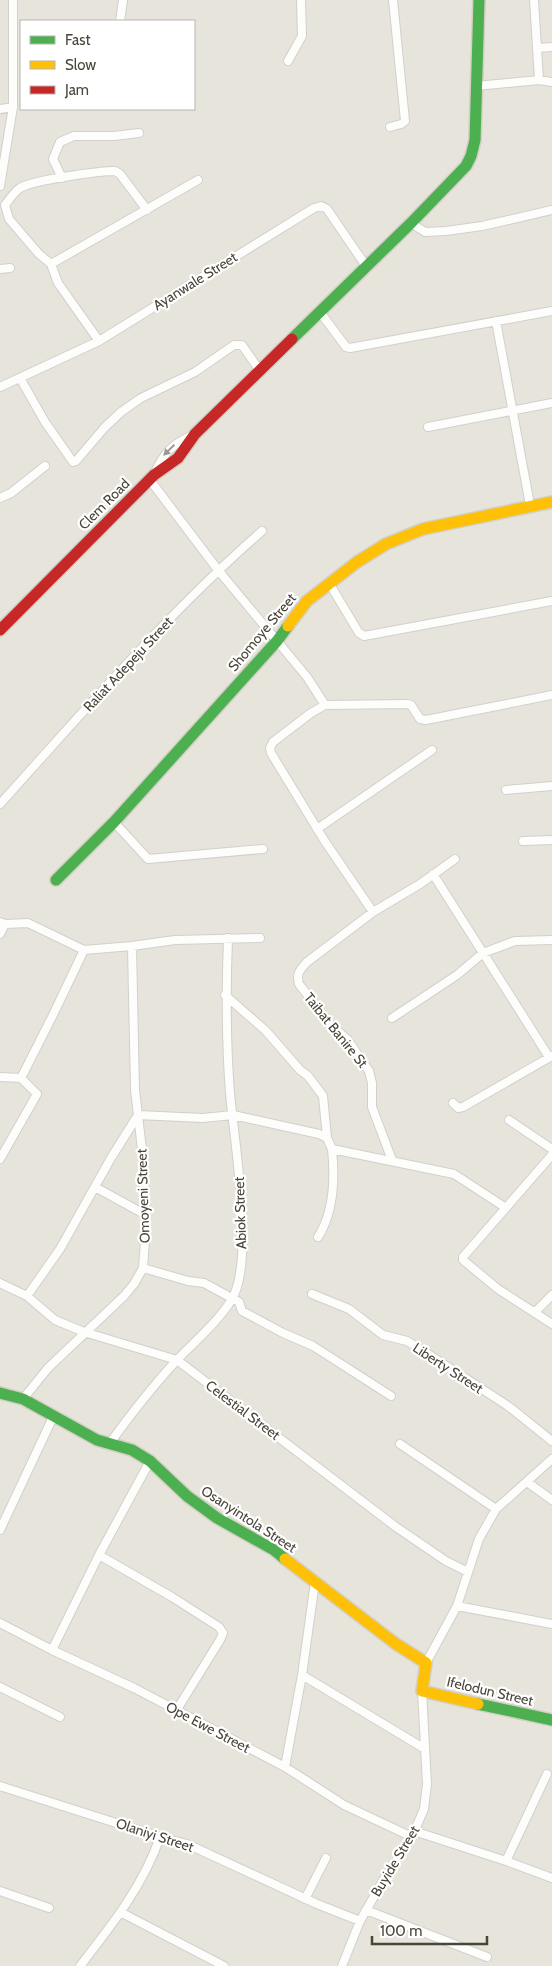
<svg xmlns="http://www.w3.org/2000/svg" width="552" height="1966" viewBox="0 0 552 1966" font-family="Cabin,sans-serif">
  <rect width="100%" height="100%" fill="#f3f2ee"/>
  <path fill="#e7e4dc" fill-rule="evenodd" d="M0,0H552V1966H0ZM21,21H194V109H21Z"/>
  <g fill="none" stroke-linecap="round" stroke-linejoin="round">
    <defs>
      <path id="street" d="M534,0L539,80
        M120,21L123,0
        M537,48L552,47
        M288,61L302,36L301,0
        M476,86L539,80L552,82
        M0,109L13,107
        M390,127L401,124L405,121L393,0
        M62,178L53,159L60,142L74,136H114L139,133
        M0,186L13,107V0
        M411,223L425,232L446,231L482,226L552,210
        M51,264L198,180
        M0,269L10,268
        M320,312L346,347L350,348L552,311
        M496,321L530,505
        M99,341L58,283L51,264L39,254L9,219L5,205C9,200 14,192 20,188C33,180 99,171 115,171L120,174L147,210
        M20,378L45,422L73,462L76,461L105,427L121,412L141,398L195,372L234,345H242L260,371
        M0,387L99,341L314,208L321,206L327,209L366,266
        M428,427L552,403
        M154,475C163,453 172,444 195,434
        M150,480L218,570L307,677L325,705
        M0,498L11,493L45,466
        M329,583L359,633L364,636L552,601
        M506,790L552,786
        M0,804C85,710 167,614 262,531
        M114,822L148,859L263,849
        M317,829L432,750
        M523,841L552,840
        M433,874L549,1057
        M373,912L324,840L271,753L270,748L273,742L311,713L325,705L407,704L411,705L420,719L426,720L552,695
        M0,922L5,924L28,923L84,950L132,946L175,940L260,938
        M0,934L5,924
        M225,995L266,1031L300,1070L308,1076L323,1096L327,1138
        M392,1018L457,975L483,953L515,941L552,940
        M0,1077L21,1078L52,1017L84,950
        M453,1103L458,1108L463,1107L552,1056
        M509,1120L552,1149
        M552,1155L463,1257V1260L498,1289L552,1324
        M0,1159L37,1094L21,1078
        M392,1160L372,1107V1083L369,1071L348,1040L330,1024L299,984C296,973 300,970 307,962L373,912L420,884L455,859
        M95,1187L146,1215
        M318,1237C334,1212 335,1178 332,1149
        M143,1268L188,1281L204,1283L239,1302L242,1311L283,1333L313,1346L391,1396
        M0,1283L27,1296L55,1320L84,1332L177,1360L396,1527L446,1561L468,1572
        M312,1294L349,1309L383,1335L407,1341L422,1350L508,1406L552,1441
        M27,1296L60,1249L111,1158L138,1115L203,1118L233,1115L319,1134L327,1138L332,1149L454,1174L506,1208
        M535,1312L552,1295
        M23,1399L48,1368L124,1296L134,1284L143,1268L146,1227L143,1158L135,1090L132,946
        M110,1443C131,1414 152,1387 176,1361C194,1342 219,1321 232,1299C255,1259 234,1141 230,1093C226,1041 226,989 228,938
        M400,1444L496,1509
        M527,1482L552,1500
        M0,1530L54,1415
        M99,1555L172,1597L219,1627L223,1633L220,1640L176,1711
        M457,1606L552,1624
        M0,1623L52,1650L134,1688L285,1767L344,1805L412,1837
        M52,1650L99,1555L150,1461
        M426,1663L457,1606L479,1539L496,1509L552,1459
        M302,1675L425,1749
        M0,1687L60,1717
        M285,1767L302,1675L315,1582
        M0,1786L160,1837L187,1844L317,1904L360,1921
        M414,1831L506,1861L552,1878
        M506,1861L547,1774
        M0,1891L49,1908
        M305,1899L326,1858
        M366,1910L487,1957
        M122,1913L224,1966
        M80,1966C112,1925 143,1886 160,1837
        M342,1966L360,1921L384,1879L412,1837L424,1809L427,1784L422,1691"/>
      <path id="fast" d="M292,339L411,223L466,166L471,156L475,140L479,0
        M56,880L114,822L277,641L288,626
        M0,1393L23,1399L97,1440L132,1450L150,1461L187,1496L217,1518L274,1550L285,1559
        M478,1704L552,1720"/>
      <path id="slow" d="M288,626L307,601L357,562L386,544L423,529L552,502
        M285,1559L396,1644L426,1663L422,1691L478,1704"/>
      <path id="jam" d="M0,630L154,475L178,458L195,434L292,339"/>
    </defs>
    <use href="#street" stroke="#d1d0cb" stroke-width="10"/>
    <use href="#fast" stroke="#d2cfc5" stroke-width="14"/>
    <use href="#slow" stroke="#d2cfc5" stroke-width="14"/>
    <use href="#jam" stroke="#d2cfc5" stroke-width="14"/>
    <use href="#street" stroke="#fdfdfc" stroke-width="8"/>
    <use href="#fast" stroke="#4caf50" stroke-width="11"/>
    <use href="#slow" stroke="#ffc107" stroke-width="11"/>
    <use href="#jam" stroke="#c62828" stroke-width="11"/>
  </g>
  <defs><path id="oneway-solid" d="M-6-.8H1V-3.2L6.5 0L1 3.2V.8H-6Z" transform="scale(1.25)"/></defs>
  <use fill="#9b9891" href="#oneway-solid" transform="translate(169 450) rotate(136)"/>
  <g text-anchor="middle" stroke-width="4.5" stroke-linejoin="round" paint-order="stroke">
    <g font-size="14" fill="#4a4539" stroke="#fff">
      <text transform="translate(195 281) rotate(-32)" y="5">Ayanwale Street</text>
      <text transform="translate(104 504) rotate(-45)" y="5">Clem Road</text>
      <text transform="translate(262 632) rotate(-50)" y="5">Shomoye Street</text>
      <text transform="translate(128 664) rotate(-47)" y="5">Raliat Adepeju Street</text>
      <text transform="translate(336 1030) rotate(51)" y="5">Taibat Banire St</text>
      <text transform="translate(143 1196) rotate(-92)" y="5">Omoyeni Street</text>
      <text transform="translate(240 1213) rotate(-92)" y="5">Abiok Street</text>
      <text transform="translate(448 1368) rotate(33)" y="5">Liberty Street</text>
      <text transform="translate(243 1410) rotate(37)" y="5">Celestial Street</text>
      <text transform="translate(249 1519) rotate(33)" y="5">Osanyintola Street</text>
      <text transform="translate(490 1691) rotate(13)" y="5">Ifelodun Street</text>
      <text transform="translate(208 1727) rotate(28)" y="5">Ope Ewe Street</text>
      <text transform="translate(155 1835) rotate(18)" y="5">Olaniyi Street</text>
      <text transform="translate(395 1861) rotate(-59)" y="5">Buyide Street</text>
    </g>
  </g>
  <rect x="20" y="20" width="175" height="90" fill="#ffffff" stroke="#b7b5b0"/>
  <rect x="30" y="36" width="25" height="8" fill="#4caf50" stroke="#b7b5b0"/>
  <text x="65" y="45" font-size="15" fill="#4a4539">Fast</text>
  <rect x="30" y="61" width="25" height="8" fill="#ffc107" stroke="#b7b5b0"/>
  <text x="65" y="70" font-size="15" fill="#4a4539">Slow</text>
  <rect x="30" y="86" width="25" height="8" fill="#c62828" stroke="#b7b5b0"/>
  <text x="65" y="95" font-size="15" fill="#4a4539">Jam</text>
  <path d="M372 1936v8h115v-8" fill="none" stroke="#4a4539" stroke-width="2.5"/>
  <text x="380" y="1936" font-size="15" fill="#4a4539" stroke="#ffffff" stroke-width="4" paint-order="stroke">100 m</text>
</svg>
